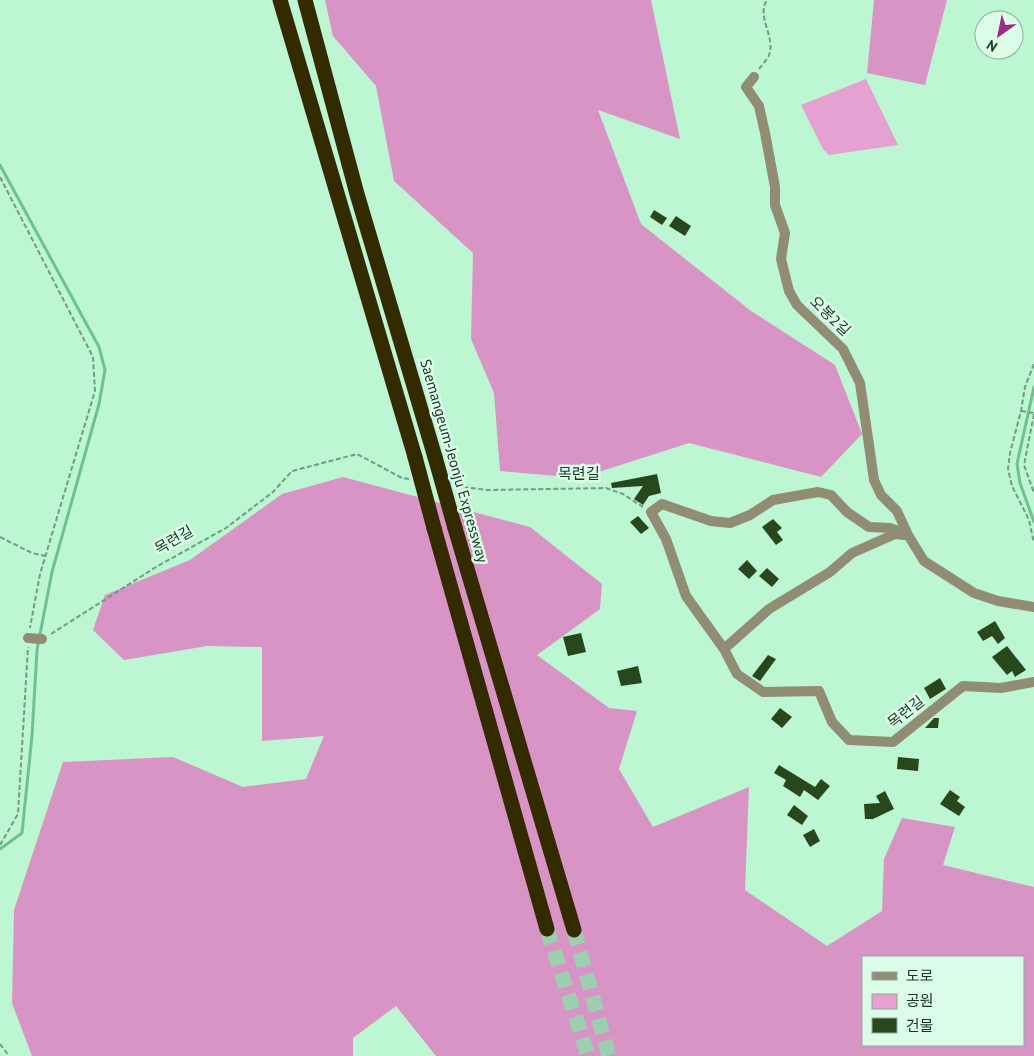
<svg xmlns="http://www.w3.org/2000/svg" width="1034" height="1056" viewBox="0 0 1034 1056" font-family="'PT Sans','Noto Sans KR',sans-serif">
  <rect width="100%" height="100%" fill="#bcf6d2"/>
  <path fill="#e6a1d3" d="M866,79L898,145L829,155L823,149L801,105Z"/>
  <path fill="#d994c6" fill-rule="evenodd" d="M325,0H651L680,139L598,110L641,224L751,311L835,365L862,434L821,477L689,443L580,478L500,471L494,393L471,339L473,253L394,181L376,86L333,36Z
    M874,0H947L925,85L867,73Z
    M343,477L530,527L602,584L600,609L537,655L609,708L637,711L619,769L653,827L749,787L745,890L827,946L882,911L884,859L902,818L955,827L943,865L1034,887V1056H436L396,1006L353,1038V1056H32L12,1003L14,910L63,762L173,757L243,787L306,779L324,736L262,741V647L207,646L124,660L93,630L105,595L190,560L282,494ZM863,957H1023V1045H863Z"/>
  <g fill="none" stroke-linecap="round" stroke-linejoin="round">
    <path stroke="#70c192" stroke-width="3" d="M0,165L99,347L105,370L99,404L52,572L37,650L32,736L22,833L0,849
      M1034,387L1017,464L1020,483L1034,522"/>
  </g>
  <path fill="#29471c" d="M654,210L667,218L662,225L650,217Z
    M676,216L691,226L685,236L669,226Z
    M657,474L661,493L649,496L643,505L634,499L643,486L612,488L611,483Z
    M638,516L649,528L641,534L630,522Z
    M773,519L782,528L777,532L783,540L776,545L762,527Z
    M747,560L757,571L749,579L738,569Z
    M767,568L779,579L772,587L759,576Z
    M995,621L1005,638L998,644L992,636L983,641L977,632Z
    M581,633L586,652L568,656L563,637Z
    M1007,646L1026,670L1015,677L1012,671L1007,675L992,657Z
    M768,655L776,659L760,681L752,676Z
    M638,666L642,683L621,686L617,671Z
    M940,678L946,689L930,699L924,688Z
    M780,708L792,717L782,728L771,719Z
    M934,718H939L938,728H925Z
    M898,757L919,759L918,771L897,769Z
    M779,765L815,787L821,779L830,786L818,800L804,790L800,797L783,786L786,780L774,773Z
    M950,790L960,797L957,801L965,807L959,816L940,804Z
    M885,791L894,809L873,819H865L864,804L880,803L876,796Z
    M794,805L808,816L802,825L787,815Z
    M814,829L820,841L810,847L803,835Z"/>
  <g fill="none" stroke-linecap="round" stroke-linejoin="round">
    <path stroke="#9ccfaf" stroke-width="15" stroke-dasharray="15 8" stroke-linecap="butt" d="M547,929L588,1056
      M574,930L609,1056"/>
    <path stroke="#729c82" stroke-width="2" stroke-dasharray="5 2.5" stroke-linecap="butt" d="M759,69C762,65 767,60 769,55C776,37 756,17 767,0
      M0,177L93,357L95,391L40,574L30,628
      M1034,364L1025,387L1021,411L1010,453L1008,469L1012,486L1029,520L1034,543
      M1021,411L1034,413
      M1034,414L1024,465L1034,493
      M456,486L487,490L606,488L623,494L643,507
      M0,537L32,553L45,556
      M51,634L156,567L226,528L273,492L292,471L357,454L402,478L409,479
      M0,845L18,814L28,647
      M0,1044L9,1056"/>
    <path stroke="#918c74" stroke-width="10" d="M754,77L746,87L759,106L765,133L775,187V205L785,233L781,259L789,291L797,305L843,349L860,383L874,480L881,495L897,511L908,535L924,561L974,593L998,601L1034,607
      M908,535L890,528L869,527L847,512L831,495L818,492L773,500L750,515L730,523L711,521L662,504L651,512L666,539L686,596L724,649L737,674L763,692L819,691L832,722L849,740L893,742L963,686L1001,688L1034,682
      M28,638L42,639
      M724,649L769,609L830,572L852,553L895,534L904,535"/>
    <path stroke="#332a00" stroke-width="15" d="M280,0L415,457
      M305,0L357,194L435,457
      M434,528L547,929
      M455,528L574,930"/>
    <path stroke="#332a00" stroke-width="15" d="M415,457L434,528
      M435,457L455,528"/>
  </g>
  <g text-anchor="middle" stroke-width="5" stroke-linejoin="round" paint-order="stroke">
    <g font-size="15" fill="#1c3325" stroke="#dbfde7">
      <text transform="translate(830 316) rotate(44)" y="5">오봉2길</text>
      <text transform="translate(454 461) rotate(74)" y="5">Saemangeum-Jeonju Expressway</text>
      <text x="579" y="479">목련길</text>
      <text transform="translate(174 540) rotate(-30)" y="5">목련길</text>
      <text transform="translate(906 712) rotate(-38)" y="5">목련길</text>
    </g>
  </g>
  <rect x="862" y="956" width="162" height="90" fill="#dbfde7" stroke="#8fac99"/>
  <rect x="872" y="972" width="25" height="8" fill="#918c74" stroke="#8fac99"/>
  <text x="906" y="981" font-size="15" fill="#1c3325">도로</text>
  <rect x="872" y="994" width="25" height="15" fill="#e6a1d3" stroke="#8fac99"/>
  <text x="906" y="1006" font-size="15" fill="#1c3325">공원</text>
  <rect x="872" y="1018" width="25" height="15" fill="#29471c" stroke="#8fac99"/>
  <text x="906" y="1031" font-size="15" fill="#1c3325">건물</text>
  <g transform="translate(999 35) rotate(213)"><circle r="24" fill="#dbfde7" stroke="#8fac99"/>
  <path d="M0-4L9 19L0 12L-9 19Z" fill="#9d2a86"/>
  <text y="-8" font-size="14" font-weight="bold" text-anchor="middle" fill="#1c3325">N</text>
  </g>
</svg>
